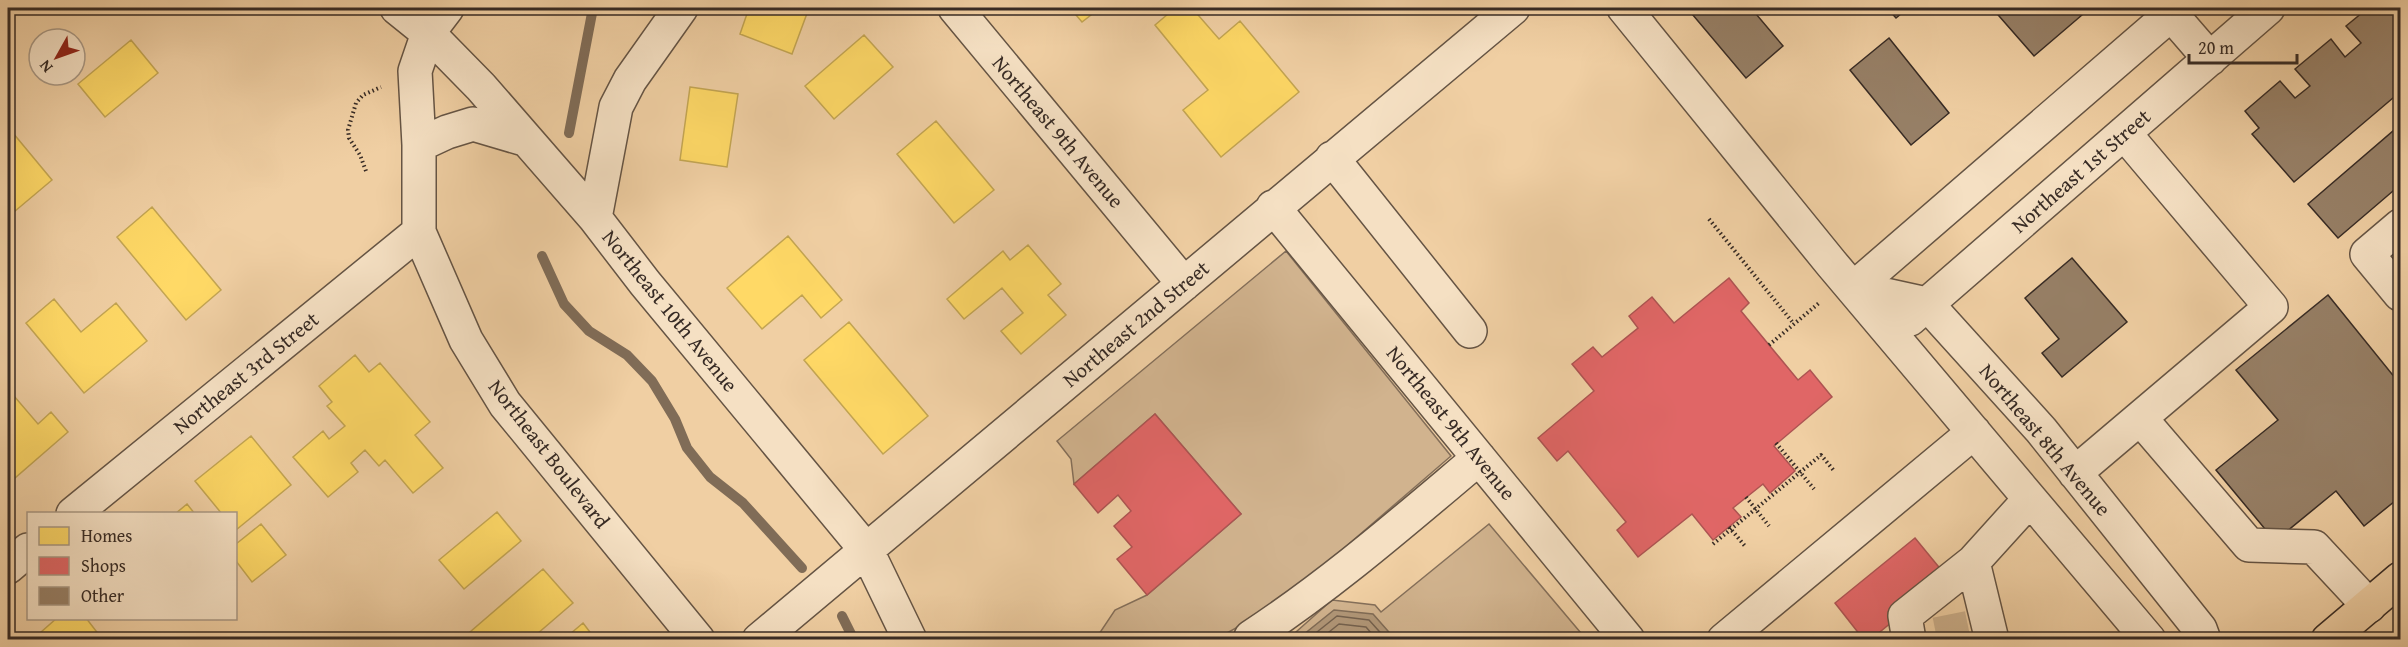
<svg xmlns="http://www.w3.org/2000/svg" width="2408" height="647" viewBox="0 0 2408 647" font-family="'Gentium Book Plus',serif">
  <rect width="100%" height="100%" fill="#f0cfa3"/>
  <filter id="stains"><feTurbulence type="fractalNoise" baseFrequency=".00333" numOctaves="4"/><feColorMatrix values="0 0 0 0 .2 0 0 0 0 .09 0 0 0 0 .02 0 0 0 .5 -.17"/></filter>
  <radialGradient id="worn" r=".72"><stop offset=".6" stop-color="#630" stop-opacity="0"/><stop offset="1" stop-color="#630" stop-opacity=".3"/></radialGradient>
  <path fill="#d1b38e" stroke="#846f5a" stroke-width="1.5" d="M1286,251L1451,456L1278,605L1216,639L1095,640L1115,610L1147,595L1241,514L1155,414L1074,484L1071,459L1057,441Z
    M1489,524L1586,639L1287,640L1332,600L1375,605L1381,612Z"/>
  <path fill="#b19778" stroke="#806c57" stroke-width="1.5" d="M1334,610L1373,614L1395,639H1298Z"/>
  <path fill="#ffd966" stroke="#c3a552" stroke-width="1.5" d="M749,8H809L792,54L740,34Z
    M1070,8H1100L1082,22Z
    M1175,8H1192L1219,39L1240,21L1299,92L1221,157L1183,110L1208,90L1155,25Z
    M864,35L893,67L834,119L805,86Z
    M131,40L158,73L105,117L78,84Z
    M690,87L738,94L727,167L680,160Z
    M936,121L994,190L954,223L897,154Z
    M8,127L52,180L8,217Z
    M152,207L221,290L186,320L117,237Z
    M788,236L842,300L821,318L802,295L762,329L727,288Z
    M1028,245L1061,284L1048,295L1066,315L1021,354L1001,331L1023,313L1002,288L964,319L947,299L1003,251L1010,260Z
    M54,299L81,332L116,303L147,341L84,393L26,323Z
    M849,322L928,416L883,454L804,360Z
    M355,355L369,372L380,363L430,422L415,435L443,468L413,493L385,460L379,466L365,450L351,463L358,472L328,497L293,457L323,431L329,439L345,426L327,406L332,402L319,386Z
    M8,389L38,424L51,412L68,432L8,484Z
    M251,436L291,485L236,530V514H222L195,481Z
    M187,504L195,514H175Z
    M497,512L521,541L464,589L439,560Z
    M261,524L286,555L252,582L236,561V544Z
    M543,569L573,603L530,640H465L463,638Z
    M57,618H86L103,640H32Z
    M583,623L596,640H563Z"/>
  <path fill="#e06666" stroke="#ad5452" stroke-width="1.5" d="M1729,278L1749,303L1741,311L1798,380L1810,370L1832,397L1774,446L1795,471L1770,493L1763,484L1733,508L1741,517L1713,540L1692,514L1638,557L1617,530L1626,522L1568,451L1557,461L1538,438L1594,391L1572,364L1593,347L1602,357L1638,328L1629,316L1652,297L1674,323Z
    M1155,414L1241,514L1147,595L1117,559L1132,547L1114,526L1131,511L1118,495L1098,513L1074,484Z
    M1915,538L1947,577L1870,640H1864L1835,603Z"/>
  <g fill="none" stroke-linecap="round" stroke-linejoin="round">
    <path stroke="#74614e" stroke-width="1.5" d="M1307,640L1337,616L1369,620L1387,640
      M1319,640L1339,624L1366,627L1377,640"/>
    <path stroke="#806c57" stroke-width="10" d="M569,133L593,8
      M542,256L564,304L589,331L627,355L652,381L675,419L687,448L710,477L743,503L802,568
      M842,616L854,640"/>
  </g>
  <path fill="#978067" stroke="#372b25" stroke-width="1.5" d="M1687,8H1751L1783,46L1746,78Z
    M1887,8H1908L1896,18Z
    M1992,8H2076L2082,15L2034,56Z
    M2368,8H2390L2396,14L2400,9V92L2294,182L2252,134L2259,128L2245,111L2280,81L2295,98L2310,86L2295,69L2331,39L2345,57L2361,43L2346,26Z
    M1889,38L1949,113L1911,145L1850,70Z
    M2400,125V185L2338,238L2308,204Z
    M2072,258L2127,322L2062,377L2042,353L2059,339L2025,298Z
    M2328,295L2400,384V497L2364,526L2336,491L2275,541L2216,470L2278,420L2236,370Z"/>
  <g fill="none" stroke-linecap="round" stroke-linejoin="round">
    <path stroke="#cbae8a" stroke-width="33" stroke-dasharray="33 16" stroke-linecap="butt" d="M1936,634L1975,626"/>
    <defs>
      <path id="minor" d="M397,8L428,33L481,87L595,218L645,283L867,551L910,640
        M447,8L428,33L415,71L419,145V232L466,340L505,404L698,640
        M955,8L1184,284
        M1624,8L1831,263L2149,640
        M2171,14L2210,59
        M419,145L447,132L473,124L524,139
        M1332,158L1470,331
        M1273,207L1628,640
        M595,218L616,107L630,80L681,8
        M2400,226L2367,254L2400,294
        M1854,288L1927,304L2041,430L2200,629L2204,640
        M1854,288L2178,8
        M1910,319L2268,8
        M2140,418L2249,545L2314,547L2369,606
        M2075,473L2271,307L2124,133
        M73,514L419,232
        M8,567L28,550
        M1251,637C1332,584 1405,520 1479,458
        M759,640L1513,8
        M1724,640L1974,432
        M1909,640L1905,616L1973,562
        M1992,640L1973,562L2030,499"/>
      <path id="major" d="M2328,640L2400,579"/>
    </defs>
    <use href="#minor" stroke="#655444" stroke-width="36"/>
    <use href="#major" stroke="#372b25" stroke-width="36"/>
    <path stroke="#372b25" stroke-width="4" stroke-dasharray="1.5 3" stroke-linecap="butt" d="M366,171L360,155L349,138L348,130L356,103L363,95L381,87
      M1709,219L1794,324
      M1769,345L1819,303
      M1776,443L1814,489
      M1746,497L1769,526
      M1729,527L1745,546
      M1713,544L1821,455L1835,472"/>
    <use href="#minor" stroke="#f5e0c3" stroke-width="33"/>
    <use href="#major" stroke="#f0cfa3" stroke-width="33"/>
  </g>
  <g text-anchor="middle" stroke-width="6" stroke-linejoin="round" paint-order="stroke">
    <g font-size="21" fill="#372b25" stroke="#f5e0c3">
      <text transform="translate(1058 132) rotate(50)" y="7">Northeast 9th Avenue</text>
      <text transform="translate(2081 171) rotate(-41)" y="7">Northeast 1st Street</text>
      <text transform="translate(670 311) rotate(51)" y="7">Northeast 10th Avenue</text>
      <text transform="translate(1136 324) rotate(-40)" y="7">Northeast 2nd Street</text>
      <text transform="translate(246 373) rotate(-39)" y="7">Northeast 3rd Street</text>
      <text transform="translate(1451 423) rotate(51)" y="7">Northeast 9th Avenue</text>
      <text transform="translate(2045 440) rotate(50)" y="7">Northeast 8th Avenue</text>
      <text transform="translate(549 454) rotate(52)" y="7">Northeast Boulevard</text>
    </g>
  </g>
  <rect width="2408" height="647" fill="none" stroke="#f0cfa3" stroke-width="30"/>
  <rect x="9" y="9" width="2390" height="629" fill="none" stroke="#372b25" stroke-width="3"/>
  <rect x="15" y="15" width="2378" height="617" fill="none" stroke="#372b25" stroke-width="1.5"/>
  <rect x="27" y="512" width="210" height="108" fill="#f5e0c3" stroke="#a99884" stroke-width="1.5"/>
  <rect x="39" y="527" width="30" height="18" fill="#ffd966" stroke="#a99884" stroke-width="1.5"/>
  <text x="81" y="542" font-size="18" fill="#372b25">Homes</text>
  <rect x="39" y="557" width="30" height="18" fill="#e06666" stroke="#a99884" stroke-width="1.5"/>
  <text x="81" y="572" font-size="18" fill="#372b25">Shops</text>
  <rect x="39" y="587" width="30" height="18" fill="#978067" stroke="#a99884" stroke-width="1.5"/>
  <text x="81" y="602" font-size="18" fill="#372b25">Other</text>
  <g transform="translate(57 57) rotate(230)"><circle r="28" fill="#f5e0c3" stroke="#a99884" stroke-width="1.5"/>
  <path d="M0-4.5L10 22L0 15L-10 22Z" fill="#8f2418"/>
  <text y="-9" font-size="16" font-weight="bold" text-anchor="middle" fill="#372b25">N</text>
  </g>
  <path d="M2189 54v9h108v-9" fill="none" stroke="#372b25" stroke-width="3"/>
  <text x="2198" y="54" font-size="18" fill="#372b25" stroke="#f5e0c3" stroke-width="4.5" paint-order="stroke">20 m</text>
  <rect width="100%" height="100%" filter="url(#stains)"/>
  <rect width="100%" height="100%" fill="url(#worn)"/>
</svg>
